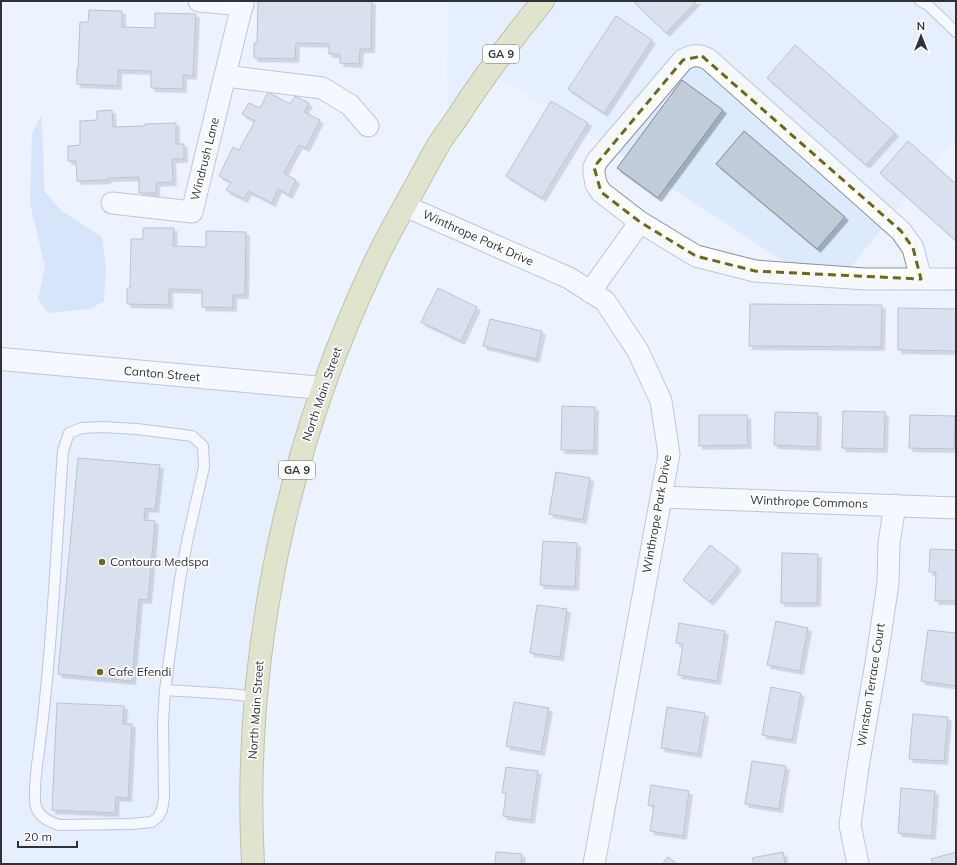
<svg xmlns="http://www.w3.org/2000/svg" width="957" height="865" viewBox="0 0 957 865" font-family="Mulish,sans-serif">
  <defs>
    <filter id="shadow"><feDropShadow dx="3.5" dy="3.5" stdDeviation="0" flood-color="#0004"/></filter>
  </defs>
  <rect width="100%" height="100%" fill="#ecf3ff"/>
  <path fill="#dceafe" d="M447,1H956V137L831,292L494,73L448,137Z
    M1,367L323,394L281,522L247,864H1Z"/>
  <path fill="#bdd4f4" d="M41,115L43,141L44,191L62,211L102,237L106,268L104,302L88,309L48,313L38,299L45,267L30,203L32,134Z"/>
  <path fill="#c2ccd9" stroke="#808995" filter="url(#shadow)" d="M258,1H372L371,49H360L359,64L340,63V54H329V44L296,43L295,59L254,58V43H257Z
    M637,1H697L666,33L635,3Z
    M89,10L122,11V27L155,28V13L196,14L193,76L183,75V89L151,88V71L118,70V86L77,84V69H78L80,22H88Z
    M616,16L652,40L604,113L568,89Z
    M795,45L895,133L866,165L767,78Z
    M682,80L723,110L658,198L617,168Z
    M268,92L290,104L295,96L309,103L304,112L320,120L306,148L299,145L284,173L296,180L289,195L278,189L272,203L248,191L244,199L226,190L231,182L219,176L233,147L239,150L255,121L242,114L249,103L260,108Z
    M551,101L588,123L542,198L506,176Z
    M112,110L113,127L145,126V124L176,123V144H184V159H172L173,182L156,183V193H139V177L108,178V180L77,181L76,161H68V146L80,145V121L97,120V111Z
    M744,131L845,217L817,249L716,164Z
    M908,141L956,184V241L880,173Z
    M143,228H174L173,246L206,247V231L246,232L245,295H233V308L202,307V290L169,289V305L127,304V288H130L131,239H143Z
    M438,288L477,307L461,341L421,322Z
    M750,304L882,305L881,347L749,346Z
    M898,308L956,309V351L898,350Z
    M490,319L542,331L536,359L483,346Z
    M562,406L595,407L594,451L561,450Z
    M843,411L885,412L884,449L842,448Z
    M775,412L818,413L817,447L774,445Z
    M699,415H747L748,445L699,446Z
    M910,415L955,416L954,449L909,448Z
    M78,458L160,465L155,509L145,508L144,520L155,521L148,600L139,599L132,681L58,674Z
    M556,472L590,478L583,520L549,514Z
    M543,541L577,543L575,587L540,585Z
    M710,545L738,567L710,602L683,580Z
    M930,549L956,550V601H935L936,572H929Z
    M782,553L818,554L817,603H781Z
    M537,605L567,609L560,657L530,653Z
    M776,621L808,628L800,671L767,665Z
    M679,623L725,631L717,681L678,675L683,644L676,643Z
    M928,630L956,633V686L921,681Z
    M771,687L801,693L792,740L762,735Z
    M514,702L549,708L541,752L506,746Z
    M57,703L124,706L123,724H132L128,798L116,797L115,813L52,810Z
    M667,707L705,713L698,754L661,748Z
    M913,714L948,717L944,761L909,759Z
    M752,761L786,766L779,809L745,804Z
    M506,767L538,771L531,820L503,816L506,793H502Z
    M651,785L689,791L683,836L650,831L654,806L648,805Z
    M901,788L935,791L932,836L898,833Z
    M496,852L522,854L521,864H495Z
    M783,852L785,864H754L752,858Z
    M956,852V864H933L931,859Z
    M668,857L677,864H662Z"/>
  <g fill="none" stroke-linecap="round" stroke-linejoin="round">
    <defs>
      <path id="service" d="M920,1L928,5L956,32
        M165,690L180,579L188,537L204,467L203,446L192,436L137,429L102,427L82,428L69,433L63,451C57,534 54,616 45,699C43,721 40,743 37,765C36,777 33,795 36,807C39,817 50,822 59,825L131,824L152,822L158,817L162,810L164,798L163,723L165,690L230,694L256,697"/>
      <path id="minor" d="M199,1L243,5
        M226,76L322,88L350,105L368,126
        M112,203L192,212L243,1
        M405,206L569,278L605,301L638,351L661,401L669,454L594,864
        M640,222L601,192L596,184L594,173V167L597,161L683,60C692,55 698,54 708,59L901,231L913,248L921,279
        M590,292L640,222L696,256L755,271L865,279H956
        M661,497L956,508
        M858,864L850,825L858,767L876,663L888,583L889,543L895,505"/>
      <path id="tertiary" d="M1,359L322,388"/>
      <path id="primary" d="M253,864C242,658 286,450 374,264C384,242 397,220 409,198C418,182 427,165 436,149C442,138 450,128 457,118C483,77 512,39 543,1"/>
    </defs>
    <use href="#service" stroke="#89919e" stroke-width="12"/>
    <use href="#minor" stroke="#89919e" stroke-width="23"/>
    <use href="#tertiary" stroke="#89919e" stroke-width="24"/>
    <use href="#primary" stroke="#848840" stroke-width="24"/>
    <use href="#service" stroke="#fff" stroke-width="10"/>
    <use href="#minor" stroke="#fff" stroke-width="21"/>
    <use href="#tertiary" stroke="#fff" stroke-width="22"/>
    <use href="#primary" stroke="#d1d38f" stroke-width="22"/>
  </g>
  <path d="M0 0H957V865H0ZM702,56L901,231L913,248L921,279L755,271L696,256L640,222L601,192L594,167L683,60Z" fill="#ecf3ff" fill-opacity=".55" fill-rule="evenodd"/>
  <path fill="none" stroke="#6a6d0f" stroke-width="3" stroke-dasharray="8 5" stroke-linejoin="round" d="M702,56L901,231L913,248L921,279L755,271L696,256L640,222L601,192L594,167L683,60Z"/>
  <g fill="#6a6d0f" stroke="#fff" stroke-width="1.5">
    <circle cx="102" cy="562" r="4"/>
    <circle cx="100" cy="672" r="4"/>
  </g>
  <g text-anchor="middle" stroke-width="3.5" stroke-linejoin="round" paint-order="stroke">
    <g fill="#fff" stroke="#6d7074" stroke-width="1">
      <rect x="483" y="45" width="36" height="18" rx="3"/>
      <rect x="279" y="461" width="36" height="18" rx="3"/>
    </g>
    <g font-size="11" font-weight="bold" fill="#2f3338">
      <text x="501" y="58">GA 9</text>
      <text x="297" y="474">GA 9</text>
    </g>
    <g font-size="12" fill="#2f3338" stroke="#fff">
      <text transform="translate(205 159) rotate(-76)" y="4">Windrush Lane</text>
      <text transform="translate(478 238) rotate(24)" y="4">Winthrope Park Drive</text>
      <text transform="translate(162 374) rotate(5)" y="4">Canton Street</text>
      <text transform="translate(322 394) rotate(-71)" y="4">North Main Street</text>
      <text transform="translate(809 502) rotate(2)" y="4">Winthrope Commons</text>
      <text transform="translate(657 514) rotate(-80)" y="4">Winthrope Park Drive</text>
      <text transform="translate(871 685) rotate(-81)" y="4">Winston Terrace Court</text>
      <text transform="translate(256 710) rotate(-86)" y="4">North Main Street</text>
    </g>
    <g font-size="12" fill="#2f3338" stroke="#fff" text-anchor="start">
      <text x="110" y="566">Contoura Medspa</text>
      <text x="108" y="676">Cafe Efendi</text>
    </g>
  </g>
  <rect width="957" height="865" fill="none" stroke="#2f3338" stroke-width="4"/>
  <g transform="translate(921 36)" stroke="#ffffff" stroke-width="3" paint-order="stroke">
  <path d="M0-3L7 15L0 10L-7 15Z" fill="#2f3338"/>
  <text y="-6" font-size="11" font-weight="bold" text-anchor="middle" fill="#2f3338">N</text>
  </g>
  <path d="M18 841v6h59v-6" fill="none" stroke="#2f3338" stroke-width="2"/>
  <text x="24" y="841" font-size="12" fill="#2f3338" stroke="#ffffff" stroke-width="3" paint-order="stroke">20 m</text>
</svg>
